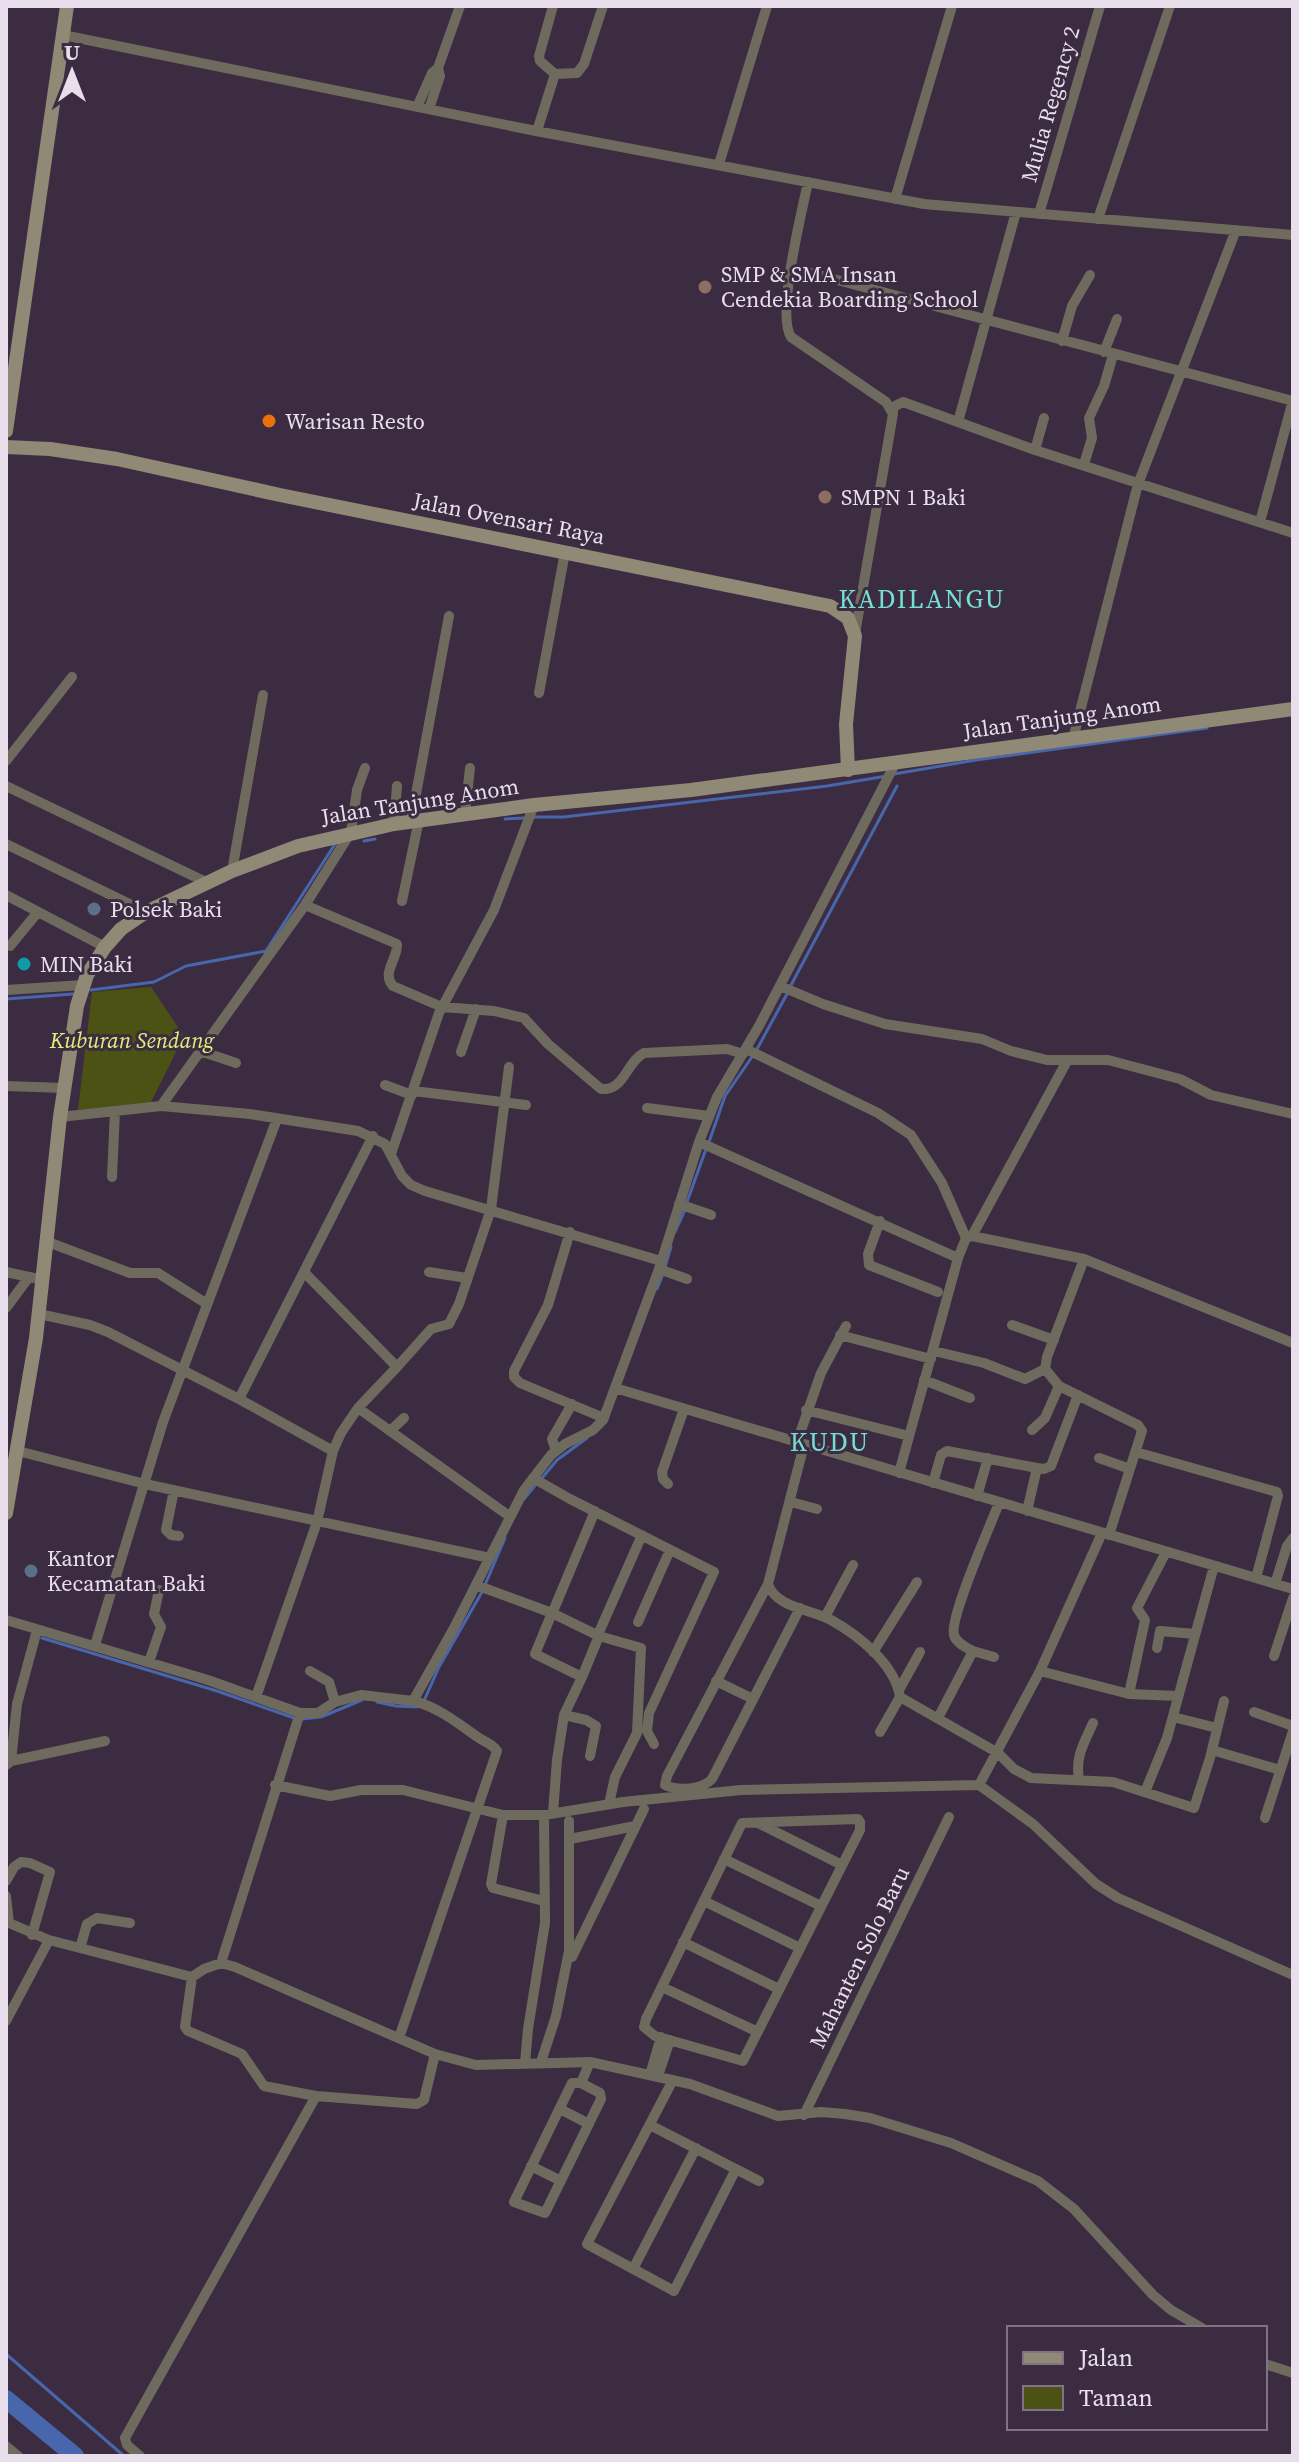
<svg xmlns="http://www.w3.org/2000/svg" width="1299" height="2462" viewBox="0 0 1299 2462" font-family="'Source Serif 4',serif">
  <rect width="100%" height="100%" fill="#3c2c41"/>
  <path fill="#4b5213" d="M151,987L184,1036L150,1104L78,1110L92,992Z"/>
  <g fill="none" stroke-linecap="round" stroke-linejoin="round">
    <path stroke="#4766ab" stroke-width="3" d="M894,774L976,760L1207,728
      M533,817H564L827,786L887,776
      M505,819L525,818
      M364,841L375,839
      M790,987L897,786
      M91,990L154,982L186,966L266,951L335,844
      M6,999L73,994
      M756,1051L787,994
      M709,1142L725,1096L752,1057
      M687,1202L706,1149
      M675,1232L685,1210
      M665,1267L671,1247
      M657,1289L663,1274
      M542,1478L557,1460L587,1438
      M524,1499L537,1483
      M42,1638L217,1691L294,1718
      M377,1702L396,1706L417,1707
      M423,1703L439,1667L482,1592L505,1538
      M302,1719L321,1717L362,1700
      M6,2354L124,2456"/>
    <path stroke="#4766ab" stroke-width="18" d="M6,2399L75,2456"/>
    <path stroke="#6f6a5e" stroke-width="10" d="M63,35L531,130L924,204L1293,235
      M438,68L460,6
      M555,74L577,73L584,64L603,6
      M417,107L432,73L438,68L440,76L429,109
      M537,131L555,74L540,61L539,56L553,6
      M719,164L767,6
      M808,182C802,212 776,314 791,337L886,402L893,414L855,634
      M895,199L952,6
      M1039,214L1100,6
      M1098,219L1170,6
      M792,268L1293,401
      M1062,341L1072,306L1090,275
      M1104,352L1117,319
      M892,412L895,406L903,402L1035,450L1293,533
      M958,422L1016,212
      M1035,450L1044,418
      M1084,464L1092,438L1089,418L1104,386L1113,355
      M1260,522L1293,400
      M539,693L565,552
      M1073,739L1138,484L1236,230
      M6,761L72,677
      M6,786L208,883
      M465,813L470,768
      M411,821L449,616
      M394,824L397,786
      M6,844L146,912
      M232,871L263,695
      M6,895L105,947
      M402,901L419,820
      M305,905L397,944C398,959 381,973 393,986L442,1007L494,1011L524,1018L548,1044L601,1089C625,1091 626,1062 644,1053L727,1049L743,1054
      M10,946L38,912
      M780,986L823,1004L885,1024L982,1039L1011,1051L1047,1060H1108L1180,1079L1211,1095L1293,1114
      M6,990L83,985
      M746,1049L878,1113L911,1135L942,1183L966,1238L972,1236L1084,1259L1047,1357L1045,1369L1059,1386L1138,1425L1142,1431L1109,1535
      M200,1051L236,1063
      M461,1052L476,1009
      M385,1085L412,1095
      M6,1086L64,1088
      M414,1091L526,1105
      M161,1106L305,905L351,832L357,790L365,768
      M647,1108L709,1116
      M60,1117L161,1106L250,1114L358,1131L385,1144L402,1176L411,1185L425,1191L661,1261
      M699,1142L958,1258
      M391,1154L439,1013L494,910L534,805
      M112,1177L115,1111
      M679,1204L711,1215
      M880,1221L868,1254L869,1265L938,1292
      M570,1232L548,1305L514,1371V1377L520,1383L604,1418
      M972,1236L1067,1061
      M48,1242L130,1273H158L207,1304
      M1084,1259L1293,1343
      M659,1269L687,1279
      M6,1272L34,1278
      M429,1272L467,1278
      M6,1308L29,1277
      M39,1314L90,1325L108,1332L239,1399L333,1451
      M1012,1325L1054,1340
      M840,1335L931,1359
      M934,1351L984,1363L1025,1379L1045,1369
      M397,1367L431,1329L449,1324L459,1304L491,1209L509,1067
      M924,1380L970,1398
      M615,1388L1293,1589
      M239,1399L373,1136
      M358,1408L509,1516
      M806,1410L909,1436
      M1032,1430L1045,1418L1059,1386
      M390,1431L404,1418
      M797,1442L821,1373L846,1326
      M18,1451L145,1484L490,1558
      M556,1451L552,1439L572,1404
      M1136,1452L1277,1492L1278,1496L1256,1578
      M1099,1458L1130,1469
      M1037,1468L1044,1469L1051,1466L1078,1395
      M899,1473L958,1258L966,1238
      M533,1478L570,1499L714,1572L649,1713L647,1731L654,1744
      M933,1483L941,1455L947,1451L1037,1468L1027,1511
      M668,1484L663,1479L662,1472L684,1409
      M174,1490L166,1530L171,1535L179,1536
      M977,1496L988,1458
      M791,1502L817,1509
      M768,1584C776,1608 811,1609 831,1620C858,1635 895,1664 900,1697L998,1753L1014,1769L1031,1778L1113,1782L1194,1808L1210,1758L1224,1701
      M1275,1584L1287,1546L1293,1538
      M476,1585L552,1613L599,1636L641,1648L637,1733L615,1777L609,1804
      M800,1608L712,1779C702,1790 678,1791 665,1785L667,1776L768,1584L804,1445
      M554,1609L595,1511
      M552,1613L535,1654L582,1677L564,1715L557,1760L553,1813
      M825,1617L853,1565
      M6,1620L208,1680L300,1713H318L335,1702L361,1695L413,1701L453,1630L524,1490L551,1455L565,1444L593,1430L603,1420L659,1269L699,1142L717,1097L759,1026L896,762
      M638,1622L670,1550
      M600,1630L642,1535
      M95,1645L163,1422L277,1119
      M1157,1648L1160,1631L1195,1634
      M973,1651L994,1657
      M873,1652L917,1582
      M1274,1656L1293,1598
      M149,1662L161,1627L154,1614L159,1590
      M310,1671L329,1682L335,1702
      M1040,1671L1129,1694L1178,1696
      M582,1677L599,1636
      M716,1681L753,1699
      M899,1690L920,1652
      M1129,1694L1145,1620L1137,1608L1166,1552
      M256,1697L317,1522L333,1451L341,1433L358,1408L397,1367L304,1272
      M1254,1712L1293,1726
      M564,1715L586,1720L596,1726L590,1756
      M1173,1717L1217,1728
      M938,1718L973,1651C967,1648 956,1643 954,1635C949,1618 991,1524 999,1503
      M880,1732L900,1697
      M1212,1750L1280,1770
      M11,1761L105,1741
      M6,1765L11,1761L17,1704L37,1630
      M1079,1779C1075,1757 1084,1743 1093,1723
      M275,1785L330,1796L361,1790H403L503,1815H544L545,1923L528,2029L525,2063
      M979,1785L1033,1824L1096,1884L1118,1898L1293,1975
      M1145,1792L1167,1738L1214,1566
      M503,1815L491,1884L493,1888L544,1901
      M544,1815L623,1802L741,1790L979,1785L1040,1671L1102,1533
      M1265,1818L1293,1731
      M858,1819L860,1822V1830L743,2061L655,2036L644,2027L646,2019L742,1823Z
      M758,1823L842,1865
      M570,1839L635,1826
      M724,1859L821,1906
      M6,1881L14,1867L21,1862L30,1863L50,1872L32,1935
      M6,1896L9,1923L49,1940L192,1977L204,1969L221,1963L300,1713
      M704,1901L800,1948
      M683,1942L779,1989
      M80,1948L87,1924L97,1918L130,1923
      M572,1957L644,1809
      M221,1963L235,1967L435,2054L476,2065L590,2062L690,2084L778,2116L821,2112L845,2114L870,2118L951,2143L1038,2181L1074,2209L1153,2295L1171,2310L1202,2328
      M192,1977L185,2027L188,2031L242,2054L264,2086L316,2096L417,2104L424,2100L435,2054
      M662,1987L758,2032
      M6,2021L49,1940
      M399,2038L497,1751C492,1743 484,1742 476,1736C458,1723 436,1706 413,1701
      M541,2062L556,2016L569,1951V1821
      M650,2075L661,2037
      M658,2076L670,2040
      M673,2080L587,2244L674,2291L736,2169
      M581,2083L600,2093L601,2099L545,2213L514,2202L572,2083H581L590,2062
      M560,2109L589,2124
      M804,2115L949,1817
      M650,2125L759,2181
      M531,2166L561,2181
      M633,2269L696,2148
      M1265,2364L1293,2373
      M6,2446L18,2456
      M140,2456L127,2445L125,2438L316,2096"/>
    <path stroke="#908976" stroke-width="14" d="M6,431L67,6
      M6,447L50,449L117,459L280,495L830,606L848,618L855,636L846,724L848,770
      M6,1513L36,1338L60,1117L77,1006L87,975L105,947L121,929L146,912L232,871L298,846L394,824L534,805L691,790L1293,709"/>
  </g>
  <g fill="#8d6e63" stroke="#3c2c41" stroke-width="3">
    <circle cx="705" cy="287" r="8"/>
    <circle cx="825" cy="497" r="8"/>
  </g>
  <circle fill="#e8710a" stroke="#3c2c41" stroke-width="3" cx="269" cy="421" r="8"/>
  <g fill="#5c6f8a" stroke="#3c2c41" stroke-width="3">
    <circle cx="94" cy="909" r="8"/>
    <circle cx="31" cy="1571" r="8"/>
  </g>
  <circle fill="#0f9aa8" stroke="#3c2c41" stroke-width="3" cx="24" cy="964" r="8"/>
  <g text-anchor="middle" stroke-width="6" stroke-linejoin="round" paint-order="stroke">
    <g font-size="22" fill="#e8deec" stroke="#3c2c41">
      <text transform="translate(1050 104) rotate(-74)" y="8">Mulia Regency 2</text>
      <text transform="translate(509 518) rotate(11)" y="8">Jalan Ovensari Raya</text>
      <text transform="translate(1062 717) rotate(-8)" y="8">Jalan Tanjung Anom</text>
      <text transform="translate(420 801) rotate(-9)" y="8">Jalan Tanjung Anom</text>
      <text transform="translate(859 1957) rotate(-64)" y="8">Mahanten Solo Baru</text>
    </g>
    <g font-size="22" fill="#e8deec" stroke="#3c2c41" text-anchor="start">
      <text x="721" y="282">SMP &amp; SMA Insan<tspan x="721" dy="25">Cendekia Boarding School</tspan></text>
      <text x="285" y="429">Warisan Resto</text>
      <text x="841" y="505">SMPN 1 Baki</text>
      <text x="110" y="917">Polsek Baki</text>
      <text x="40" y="972">MIN Baki</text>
      <text x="47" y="1566">Kantor<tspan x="47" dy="25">Kecamatan Baki</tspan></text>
    </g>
    <g font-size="22" font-style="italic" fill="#e0f079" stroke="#3c2c41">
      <text x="132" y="1048">Kuburan Sendang</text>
    </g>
    <g font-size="26" letter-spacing="2" fill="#76dfd3" stroke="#3c2c41">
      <text x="922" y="608">KADILANGU</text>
      <text x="830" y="1451">KUDU</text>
    </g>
  </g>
  <rect width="1299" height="2462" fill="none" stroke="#e8deec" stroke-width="16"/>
  <rect x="1007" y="2326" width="260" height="104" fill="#3c2c41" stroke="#817385" stroke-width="2"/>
  <rect x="1023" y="2352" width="40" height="12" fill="#908976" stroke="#817385" stroke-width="2"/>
  <text x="1079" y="2366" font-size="24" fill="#e8deec">Jalan</text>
  <rect x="1023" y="2386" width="40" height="24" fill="#4b5213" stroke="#817385" stroke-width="2"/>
  <text x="1079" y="2406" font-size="24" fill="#e8deec">Taman</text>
  <g transform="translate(72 72)" stroke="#3c2c41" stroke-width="6" paint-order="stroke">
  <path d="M0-6L14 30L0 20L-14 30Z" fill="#e8deec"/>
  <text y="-12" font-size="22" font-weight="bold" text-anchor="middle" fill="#e8deec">U</text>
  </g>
</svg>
